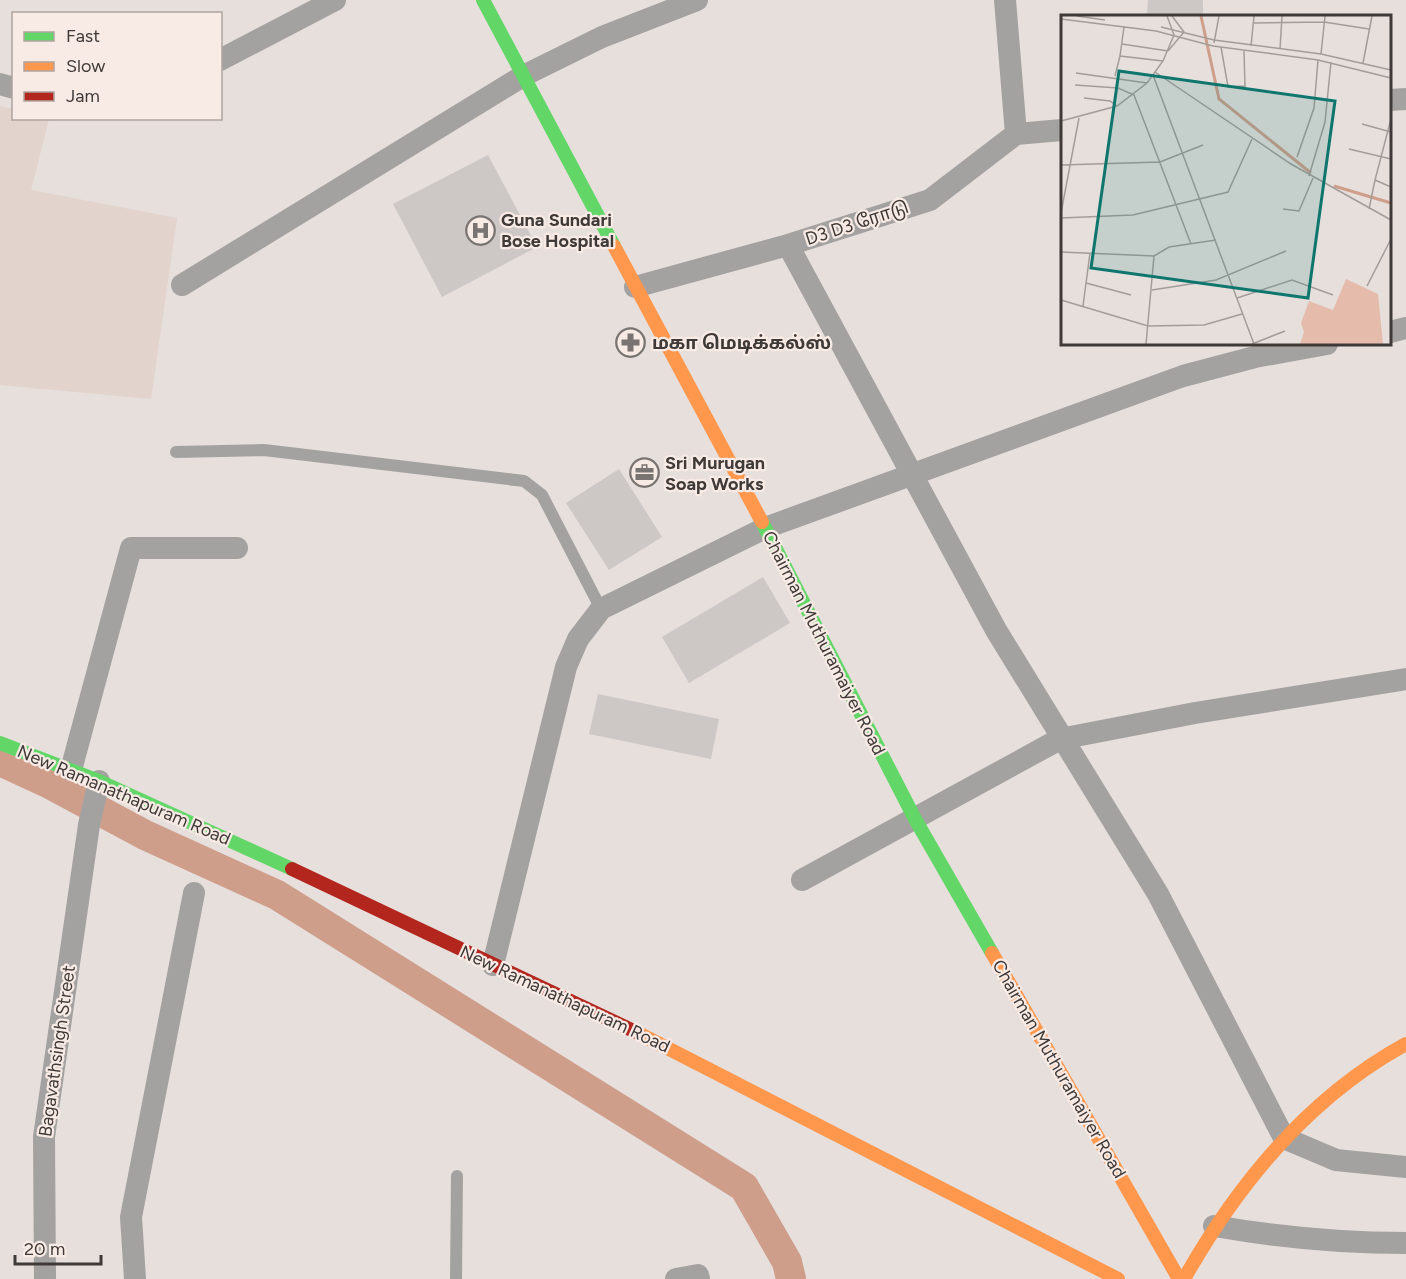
<svg xmlns="http://www.w3.org/2000/svg" width="1406" height="1279" viewBox="0 0 1406 1279" font-family="Figtree,'Noto Sans Tamil',sans-serif">
  <rect width="100%" height="100%" fill="#e6dfdc"/>
  <path fill="#e2d3cd" d="M0,106L13,109L14,118L49,119L31,190L177,218L151,399L0,385Z"/>
  <g fill="none" stroke-linecap="round" stroke-linejoin="round">
    <path stroke="#cf9e8b" stroke-width="30" d="M0,761L48,783L145,835L277,895L744,1187L787,1262L791,1279"/>
  </g>
  <path fill="#cdc8c6" d="M1148,0H1203V16H1147Z
    M488,155L537,247L442,297L393,204Z
    M619,469L662,537L609,570L566,503Z
    M763,577L790,623L689,683L662,637Z
    M598,694L719,719L711,759L589,734Z"/>
  <g fill="none" stroke-linecap="round" stroke-linejoin="round">
    <path stroke="#a4a2a0" stroke-width="12" d="M176,452L264,450L524,481L542,495L601,609
      M456,1279L457,1176"/>
    <path stroke="#a4a2a0" stroke-width="22" d="M1005,0L1016,134
      M220,60L335,0
      M0,84L14,88
      M1390,100L1406,99
      M788,245L996,630L1158,894L1284,1138L1336,1160L1406,1167
      M182,285L523,76L602,37L697,0
      M635,287L788,245L930,200L1016,134L1062,130
      M1390,332L1406,328
      M71,770L131,548H237
      M802,880L1060,739L1195,713L1406,679
      M493,965L566,667L578,639L601,609L765,528L1183,376L1255,357L1327,344
      M1214,1226C1278,1237 1341,1243 1406,1243
      M45,1279L44,1137L89,825L99,781
      M135,1279L131,1217L194,893
      M676,1279L698,1275L699,1279"/>
    <path stroke="#63d668" stroke-width="14" d="M483,0L614,246
      M762,522L915,819L992,953
      M0,743L99,781L292,869"/>
    <path stroke="#ff974d" stroke-width="14" d="M614,246L762,522
      M992,953L1179,1279
      M638,1033L1118,1279
      M1184,1279C1237,1185 1309,1097 1406,1044"/>
    <path stroke="#b3261e" stroke-width="14" d="M292,869L638,1033"/>
  </g>
  <defs>
    <symbol id="hospital-ring" viewBox="-11 -11 22 22"><circle r="9.5" fill="#f8eae5" stroke="#797471" stroke-width="1.5"/><path d="M-5-5h3v3.5h4V-5h3V5h-3V1.5h-4V5h-3Z" fill="#797471"/></symbol>
    <symbol id="pharmacy-ring" viewBox="-11 -11 22 22"><circle r="9.5" fill="#f8eae5" stroke="#797471" stroke-width="1.5"/><path d="M-2-6h4v4h4v4h-4v4h-4v-4h-4v-4h4Z" fill="#797471"/></symbol>
    <symbol id="office-ring" viewBox="-11 -11 22 22"><circle r="9.5" fill="#f8eae5" stroke="#797471" stroke-width="1.5"/><path d="M-6-3h4V-5.5h4V-3h4V5H-6ZM-1-4.5V-3h2v-1.5ZM-6 0V1H6V0Z" fill="#797471"/></symbol>
  </defs>
  <g fill-rule="evenodd">
    <use href="#hospital-ring" x="464" y="214" width="33" height="33"/>
    <use href="#pharmacy-ring" x="614" y="326" width="33" height="33"/>
    <use href="#office-ring" x="628" y="456" width="33" height="33"/>
  </g>
  <g text-anchor="middle" stroke-width="4.5" stroke-linejoin="round" paint-order="stroke">
    <g font-size="18" font-weight="bold" fill="#3f3a38" stroke="#f8eae5" text-anchor="start">
      <text x="501" y="226">Guna Sundari<tspan x="501" dy="21">Bose Hospital</tspan></text>
      <text x="652" y="349">மகா மெடிக்கல்ஸ்</text>
      <text x="665" y="469">Sri Murugan<tspan x="665" dy="21">Soap Works</tspan></text>
    </g>
    <g font-size="18" fill="#3f3a38" stroke="#f8eae5">
      <text transform="translate(857 223) rotate(-18)" y="6">D3 D3 ரோடு</text>
      <text transform="translate(824 643) rotate(63)" y="6">Chairman Muthuramaiyer Road</text>
      <text transform="translate(124 795) rotate(23)" y="6">New Ramanathapuram Road</text>
      <text transform="translate(565 999) rotate(25)" y="6">New Ramanathapuram Road</text>
      <text transform="translate(57 1051) rotate(-82)" y="6">Bagavathsingh Street</text>
      <text transform="translate(1059 1069) rotate(60)" y="6">Chairman Muthuramaiyer Road</text>
    </g>
  </g>
  <g transform="translate(1061 15)">
    <rect width="330" height="330" fill="#e6dfdc"/>
    <path d="M285,264L317,279L322,329H239L243,317L240,308L248,286L272,295Z" fill="#e5bcac"/>
    <path fill="none" stroke="#cf9e8b" stroke-width="3" d="M140,1L158,84L250,158M273,171L330,188"/>
    <path fill="none" stroke="#a39d9a" stroke-width="1.5" d="M16,1L44,5M0,4L95,16L152,31L257,45L330,63M192,8L263,7L308,14M63,12L59,41L102,46M100,12L153,25L260,39L330,55M153,28L158,1M61,29L107,36M190,31L193,1M160,32L167,72L184,71L183,36M219,34L221,1M107,36L123,17L111,1M260,39L264,1M302,48L311,1M94,57L230,149L330,205M15,58L86,68M92,60L193,329M54,61L59,41M14,70L57,73L73,80L130,229M23,83L49,86L56,91M330,104L314,165L330,172M0,106L56,91L86,68L102,46L113,20L106,1M301,109L330,117M288,134L330,144M236,142L253,93L257,45M0,150L99,147L142,130M248,161L264,107L270,47M222,194L238,196L252,163M308,194L314,165M0,198L18,103M0,203L72,200L167,177L191,124M0,237L93,241L108,232L155,225M25,268L70,280M306,271L330,224M91,275L155,265L225,236M176,283L231,265L272,280M0,285L87,311L143,310L181,299M22,291L29,238M85,329L93,241M191,329L224,316"/>
    <path fill="#0f766e" fill-opacity="0.15" stroke="#0f766e" stroke-width="3" d="M58,56L274,86L247,283L30,253Z"/>
    <rect width="330" height="330" fill="none" stroke="#3f3a38" stroke-width="3"/>
  </g>
  <rect x="12" y="12" width="210" height="108" fill="#f8eae5" stroke="#aea4a0" stroke-width="1.5"/>
  <rect x="24" y="32" width="30" height="9" fill="#63d668" stroke="#aea4a0" stroke-width="1.5"/>
  <text x="66" y="42" font-size="18" fill="#3f3a38">Fast</text>
  <rect x="24" y="62" width="30" height="9" fill="#ff974d" stroke="#aea4a0" stroke-width="1.5"/>
  <text x="66" y="72" font-size="18" fill="#3f3a38">Slow</text>
  <rect x="24" y="92" width="30" height="9" fill="#b3261e" stroke="#aea4a0" stroke-width="1.5"/>
  <text x="66" y="102" font-size="18" fill="#3f3a38">Jam</text>
  <path d="M15 1255v9h86v-9" fill="none" stroke="#3f3a38" stroke-width="3"/>
  <text x="24" y="1255" font-size="18" fill="#3f3a38" stroke="#f8eae5" stroke-width="4.5" paint-order="stroke">20 m</text>
</svg>
